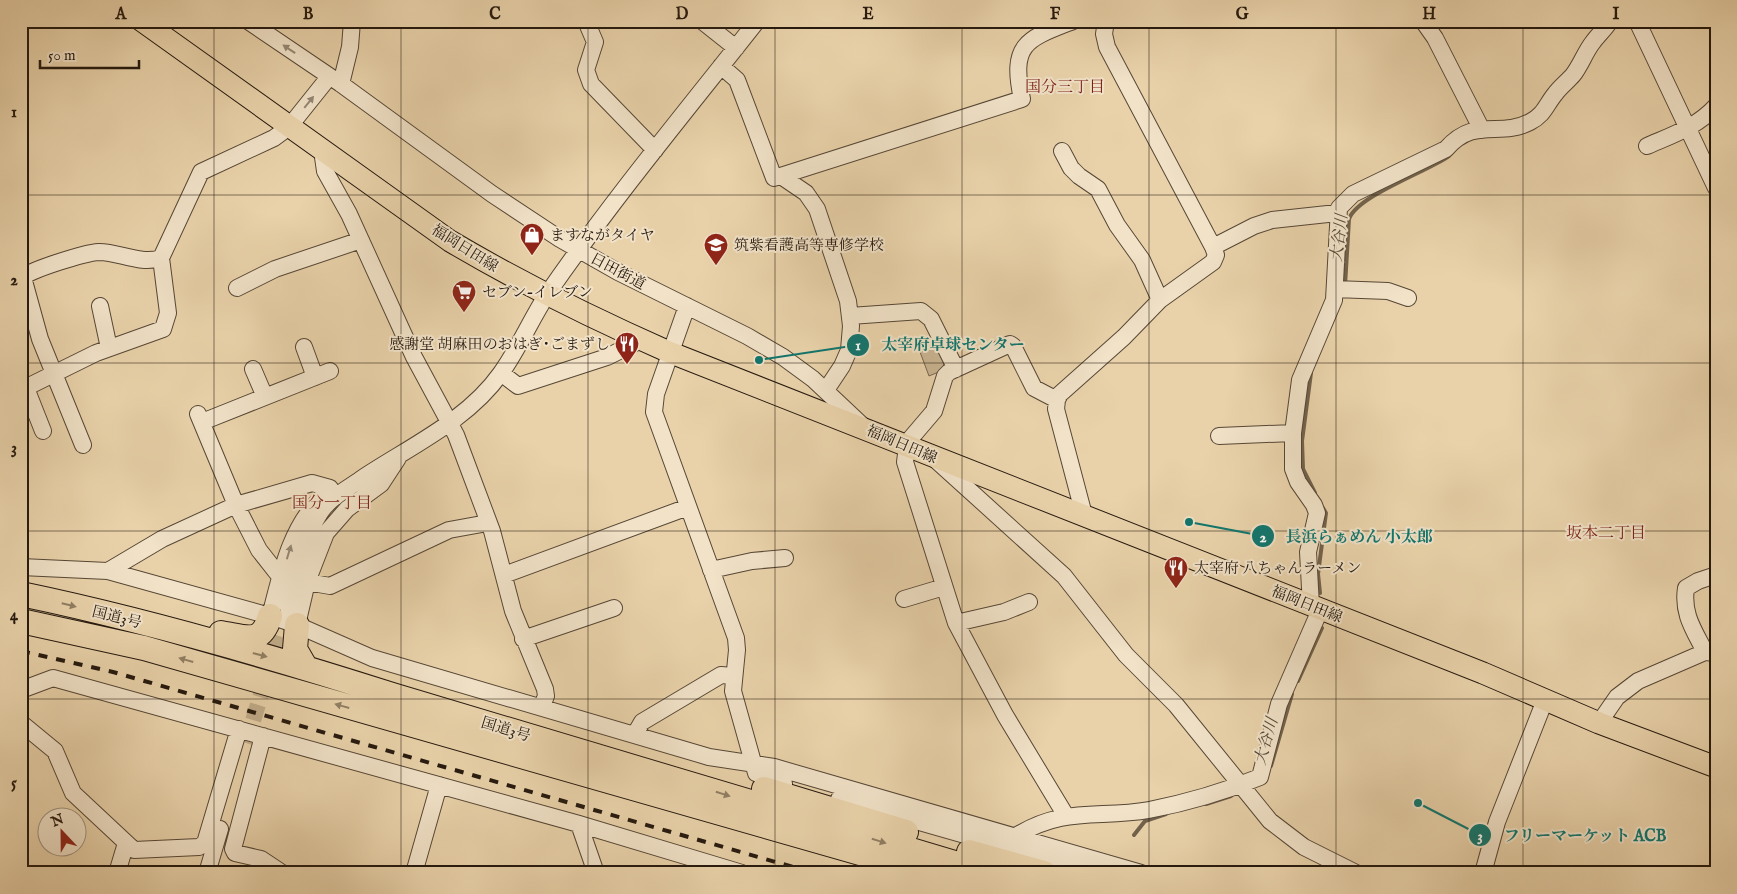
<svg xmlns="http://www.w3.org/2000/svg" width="1737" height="894" viewBox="0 0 1737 894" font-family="'IM FELL English','Noto Serif JP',serif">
  <rect width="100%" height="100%" fill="#e9d2aa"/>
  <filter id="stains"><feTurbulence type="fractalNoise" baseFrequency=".004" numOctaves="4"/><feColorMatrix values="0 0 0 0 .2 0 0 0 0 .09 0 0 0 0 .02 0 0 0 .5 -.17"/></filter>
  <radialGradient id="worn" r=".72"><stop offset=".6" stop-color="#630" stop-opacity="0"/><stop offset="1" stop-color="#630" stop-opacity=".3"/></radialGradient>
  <path fill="#c8b390" stroke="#766650" d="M936,346L944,364L941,371L929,376L920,352Z"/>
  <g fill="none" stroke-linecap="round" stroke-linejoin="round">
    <path stroke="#72624c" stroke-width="4" d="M1345,286L1349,219C1357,196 1426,172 1449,156
      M1311,373L1302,441L1303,469L1315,493
      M1320,593L1318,574L1326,513L1323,508
      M1298,681L1322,628
      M1271,766L1292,694
      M1206,804L1231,796
      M1134,835L1145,821L1166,814"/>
    <path stroke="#c2ad8b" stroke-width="16" stroke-dasharray="16 8" stroke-linecap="butt" d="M246,743L288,608"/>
    <defs>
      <path id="minor" d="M248,21L341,84L492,194L560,239L618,272L747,336L783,357L813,379L864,427
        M586,21L595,42L586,70L591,84L655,150
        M702,21L736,48
        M1106,21L1104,34L1107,47L1213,247
        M1423,21L1435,38L1482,130
        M1637,21L1716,188
        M721,66L737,80L774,178L1022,99C1010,43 1027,39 1073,21
        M341,84L350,47L352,21
        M1647,146C1672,135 1697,127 1716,106
        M322,150L325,171L349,214L414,357L456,435L492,531L513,611L545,689L546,696L542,706
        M1062,151L1071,168L1079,176L1098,189L1117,225L1142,260L1160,300
        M781,176L806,193L817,209L848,301L851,326L849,350L842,366L826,390
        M21,270L40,339L83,445
        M21,278C33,269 84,253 99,252C120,252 140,265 161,258L201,172L274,138L289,127L329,77
        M237,288L275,269L361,240
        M1335,289L1388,291L1408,298
        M100,306L109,348
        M687,306L656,394L654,412L736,638L737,650L733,691L756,773L784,784
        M850,316L921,311L931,319L956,369
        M304,347L315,377
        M253,369L265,397
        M501,373L518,386L607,357L641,340
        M26,388L43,431
        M21,390L96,353L163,329L168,313L161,258
        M1057,400L1034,388L1013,346L1010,344L949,372L945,376L934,411L911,438L907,446L905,462L956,623L1005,715L1066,816
        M198,414L236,505L259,550L281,578
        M202,422L330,371
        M1219,436L1293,433
        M937,461L1064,576L1126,655L1176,705L1270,821L1304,847L1356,873
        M1084,515L1056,409L1057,400L1060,394L1124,337L1160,300L1213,262L1216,255L1213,247L1254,226L1272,220L1337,213
        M21,567L108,571L270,616L297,625L372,658L709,757L774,767L1141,873
        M711,570L752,561L785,558
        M108,571L162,539L236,505L312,483L330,488
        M504,575L688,507
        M307,582L330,586L449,530L482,524L488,521
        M904,599L944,587
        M1311,606L1308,552L1317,513L1314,505L1298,482L1293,469V433L1300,380L1334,300L1339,208L1353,194L1446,149C1475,116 1499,138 1530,122C1544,115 1546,105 1555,94C1560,87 1568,81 1573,75C1581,65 1585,52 1593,42C1598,35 1605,29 1610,21
        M288,608C296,576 302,541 320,513C330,497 349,488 364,477C411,446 468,420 501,373C519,348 531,319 548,293C613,199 686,111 757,21
        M270,616C281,575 289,530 320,499
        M956,623L1004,612L1029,602
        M297,625L307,582L326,533L347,509L381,484L398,458
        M523,639L614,608
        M1705,652C1694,630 1682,614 1686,588L1698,581L1716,575
        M21,690L53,678L579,824L742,873
        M21,723L55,751L73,793L134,850L199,847L205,843L239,729
        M1599,723L1617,697L1638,681L1705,652L1716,653
        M635,734L642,722L721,675L733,676
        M263,736L233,849L235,853L261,859L282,873
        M839,799L1080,868L1104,863
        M579,824L596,873
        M1016,836C1064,806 1099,819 1149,810C1185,803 1226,791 1260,777L1279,704L1320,610
        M117,873L126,843
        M207,873L220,829
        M414,873L439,785
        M1483,873L1497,822L1545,700"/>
      <path id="major" d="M142,21L450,241C521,283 594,319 669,352L1483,673L1599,723L1716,767"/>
      <path id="highway" d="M21,594C146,620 270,656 392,695L988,873
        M21,621L144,648L930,873
        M297,625L295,649L306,668
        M221,633C247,637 261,646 270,616
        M764,789L906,832
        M969,852L1044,873"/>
    </defs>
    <use href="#minor" stroke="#564736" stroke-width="18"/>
    <use href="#major" stroke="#25190f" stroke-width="23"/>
    <use href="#highway" stroke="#25190f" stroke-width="26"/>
    <use href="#minor" stroke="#f1e2c8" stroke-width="16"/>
    <use href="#major" stroke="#e9d2aa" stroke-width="21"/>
    <use href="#highway" stroke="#e9d2aa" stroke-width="24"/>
    <path stroke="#25190f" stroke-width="4" stroke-dasharray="9 9" stroke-linecap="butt" d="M21,651L113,672L814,873"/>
  </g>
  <defs><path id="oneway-solid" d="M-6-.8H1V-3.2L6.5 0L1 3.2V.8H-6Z" transform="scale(1.25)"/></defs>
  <g fill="#958875">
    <use href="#oneway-solid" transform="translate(289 49) rotate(-146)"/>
    <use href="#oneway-solid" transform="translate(309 102) rotate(-51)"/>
    <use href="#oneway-solid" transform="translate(289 552) rotate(-73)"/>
  </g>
  <g fill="#917f64">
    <use href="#oneway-solid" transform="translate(69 605) rotate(14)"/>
    <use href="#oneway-solid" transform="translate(260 655) rotate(15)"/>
    <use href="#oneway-solid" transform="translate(186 660) rotate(-164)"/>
    <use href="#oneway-solid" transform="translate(342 706) rotate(-164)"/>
    <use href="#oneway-solid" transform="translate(723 794) rotate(17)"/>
    <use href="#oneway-solid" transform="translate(879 841) rotate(17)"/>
  </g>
  <path fill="none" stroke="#25190f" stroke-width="1" stroke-opacity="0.55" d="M214,21V873M401,21V873M588,21V873M775,21V873M962,21V873M1149,21V873M1336,21V873M1523,21V873M21,195H1716M21,363H1716M21,531H1716M21,699H1716"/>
  <defs>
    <symbol id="shop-pin" viewBox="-11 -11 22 30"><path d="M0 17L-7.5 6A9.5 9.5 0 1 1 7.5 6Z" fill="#8f2418" stroke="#f1e2c8"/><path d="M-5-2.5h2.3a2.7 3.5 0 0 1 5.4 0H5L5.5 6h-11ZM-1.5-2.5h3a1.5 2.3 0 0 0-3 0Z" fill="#fff"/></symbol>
    <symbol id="school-pin" viewBox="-11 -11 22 30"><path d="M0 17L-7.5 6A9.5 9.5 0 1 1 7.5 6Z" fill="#8f2418" stroke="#f1e2c8"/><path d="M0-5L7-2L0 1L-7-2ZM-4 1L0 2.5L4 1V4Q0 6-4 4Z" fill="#fff"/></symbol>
    <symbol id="supermarket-pin" viewBox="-11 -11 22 30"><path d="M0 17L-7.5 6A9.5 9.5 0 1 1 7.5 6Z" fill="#8f2418" stroke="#f1e2c8"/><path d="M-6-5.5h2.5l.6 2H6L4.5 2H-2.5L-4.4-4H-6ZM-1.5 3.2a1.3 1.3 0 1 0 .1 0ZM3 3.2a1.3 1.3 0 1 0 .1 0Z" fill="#fff"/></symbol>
    <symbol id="restaurant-pin" viewBox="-11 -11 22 30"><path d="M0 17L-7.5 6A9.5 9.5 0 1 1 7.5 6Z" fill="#8f2418" stroke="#f1e2c8"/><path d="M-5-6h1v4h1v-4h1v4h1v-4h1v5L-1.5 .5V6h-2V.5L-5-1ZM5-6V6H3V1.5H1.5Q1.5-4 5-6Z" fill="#fff"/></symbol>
  </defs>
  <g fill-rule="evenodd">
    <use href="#shop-pin" x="518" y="221" width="28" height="38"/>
    <use href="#school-pin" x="702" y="231" width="28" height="38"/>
    <use href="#supermarket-pin" x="450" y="278" width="28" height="38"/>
    <use href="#restaurant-pin" x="613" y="330" width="28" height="38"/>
    <use href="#restaurant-pin" x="1162" y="554" width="28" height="38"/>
  </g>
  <g text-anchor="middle" stroke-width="4" stroke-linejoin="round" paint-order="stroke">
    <g font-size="15" fill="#25190f" stroke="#f1e2c8" text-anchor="start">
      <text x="550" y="240">ますながタイヤ</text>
      <text x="734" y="250">筑紫看護高等専修学校</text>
      <text x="482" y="297">セブン-イレブン</text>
      <text x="610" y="349" text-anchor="end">感謝堂 胡麻田のおはぎ･ごまずし</text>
      <text x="1194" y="573">太宰府 八ちゃんラーメン</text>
    </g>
    <g font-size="15" fill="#25190f" stroke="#f1e2c8">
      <text transform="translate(465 248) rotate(32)" y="5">福岡日田線</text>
      <text transform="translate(618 271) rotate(28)" y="5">日田街道</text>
      <text transform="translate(902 444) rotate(23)" y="5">福岡日田線</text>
      <text transform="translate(1307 604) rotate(22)" y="5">福岡日田線</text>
      <text transform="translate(117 617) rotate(14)" y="5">国道3号</text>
      <text transform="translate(506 729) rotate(17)" y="5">国道3号</text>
    </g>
    <g font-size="16" fill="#7a1f14" stroke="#f1e2c8">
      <text x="1065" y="92">国分三丁目</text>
      <text x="332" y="508">国分一丁目</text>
      <text x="1606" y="538">坂本二丁目</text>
    </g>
    <g font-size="16" font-style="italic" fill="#594a38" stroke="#f1e2c8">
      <text transform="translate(1338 238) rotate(-83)" y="6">大谷川</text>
      <text transform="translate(1265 741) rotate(-74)" y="6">大谷川</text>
    </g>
  </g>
  <path fill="none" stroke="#0f766e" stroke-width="2" d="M759 360L858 345M1189 522L1263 536M1418 803L1480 835"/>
  <g fill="#0f766e" stroke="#f1e2c8" stroke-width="2">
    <circle cx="759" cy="360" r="5"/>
    <circle cx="1189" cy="522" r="5"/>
    <circle cx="1418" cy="803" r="5"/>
    <circle cx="858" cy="345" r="12"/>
    <circle cx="1263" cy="536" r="12"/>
    <circle cx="1480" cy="835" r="12"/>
  </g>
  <g font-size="15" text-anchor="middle" font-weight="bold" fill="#fff">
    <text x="858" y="350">1</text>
    <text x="1263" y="542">2</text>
    <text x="1480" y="841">3</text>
  </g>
  <g font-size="16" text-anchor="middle" font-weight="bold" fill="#0f766e" stroke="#f1e2c8" stroke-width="4" stroke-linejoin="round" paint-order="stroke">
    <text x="953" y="350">太宰府卓球センター</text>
    <text x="1359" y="542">長浜らぁめん 小太郎</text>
    <text x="1585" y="841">フリーマーケット ACB</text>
  </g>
  <rect width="1737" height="894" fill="none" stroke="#e9d2aa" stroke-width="55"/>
  <g transform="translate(62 832) rotate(338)"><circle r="24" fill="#f1e2c8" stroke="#9f927e"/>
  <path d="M0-4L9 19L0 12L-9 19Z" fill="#8f2418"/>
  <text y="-8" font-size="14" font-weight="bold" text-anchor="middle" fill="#25190f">N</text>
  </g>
  <path d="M40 60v8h99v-8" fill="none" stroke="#25190f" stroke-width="2.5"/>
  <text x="48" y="60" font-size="15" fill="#25190f" stroke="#f1e2c8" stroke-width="4" paint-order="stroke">50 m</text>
  <rect x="28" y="28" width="1682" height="838" fill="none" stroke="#25190f" stroke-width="2"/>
  <g font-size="16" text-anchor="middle" font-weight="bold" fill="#25190f">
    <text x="121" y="19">A</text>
    <text x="308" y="19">B</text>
    <text x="495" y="19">C</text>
    <text x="682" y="19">D</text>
    <text x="868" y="19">E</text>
    <text x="1055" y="19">F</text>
    <text x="1242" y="19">G</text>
    <text x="1429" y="19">H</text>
    <text x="1616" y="19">I</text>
    <text x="14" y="117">1</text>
    <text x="14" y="285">2</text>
    <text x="14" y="453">3</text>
    <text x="14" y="620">4</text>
    <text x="14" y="788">5</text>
  </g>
  <rect width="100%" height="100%" filter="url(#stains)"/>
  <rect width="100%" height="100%" fill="url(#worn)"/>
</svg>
